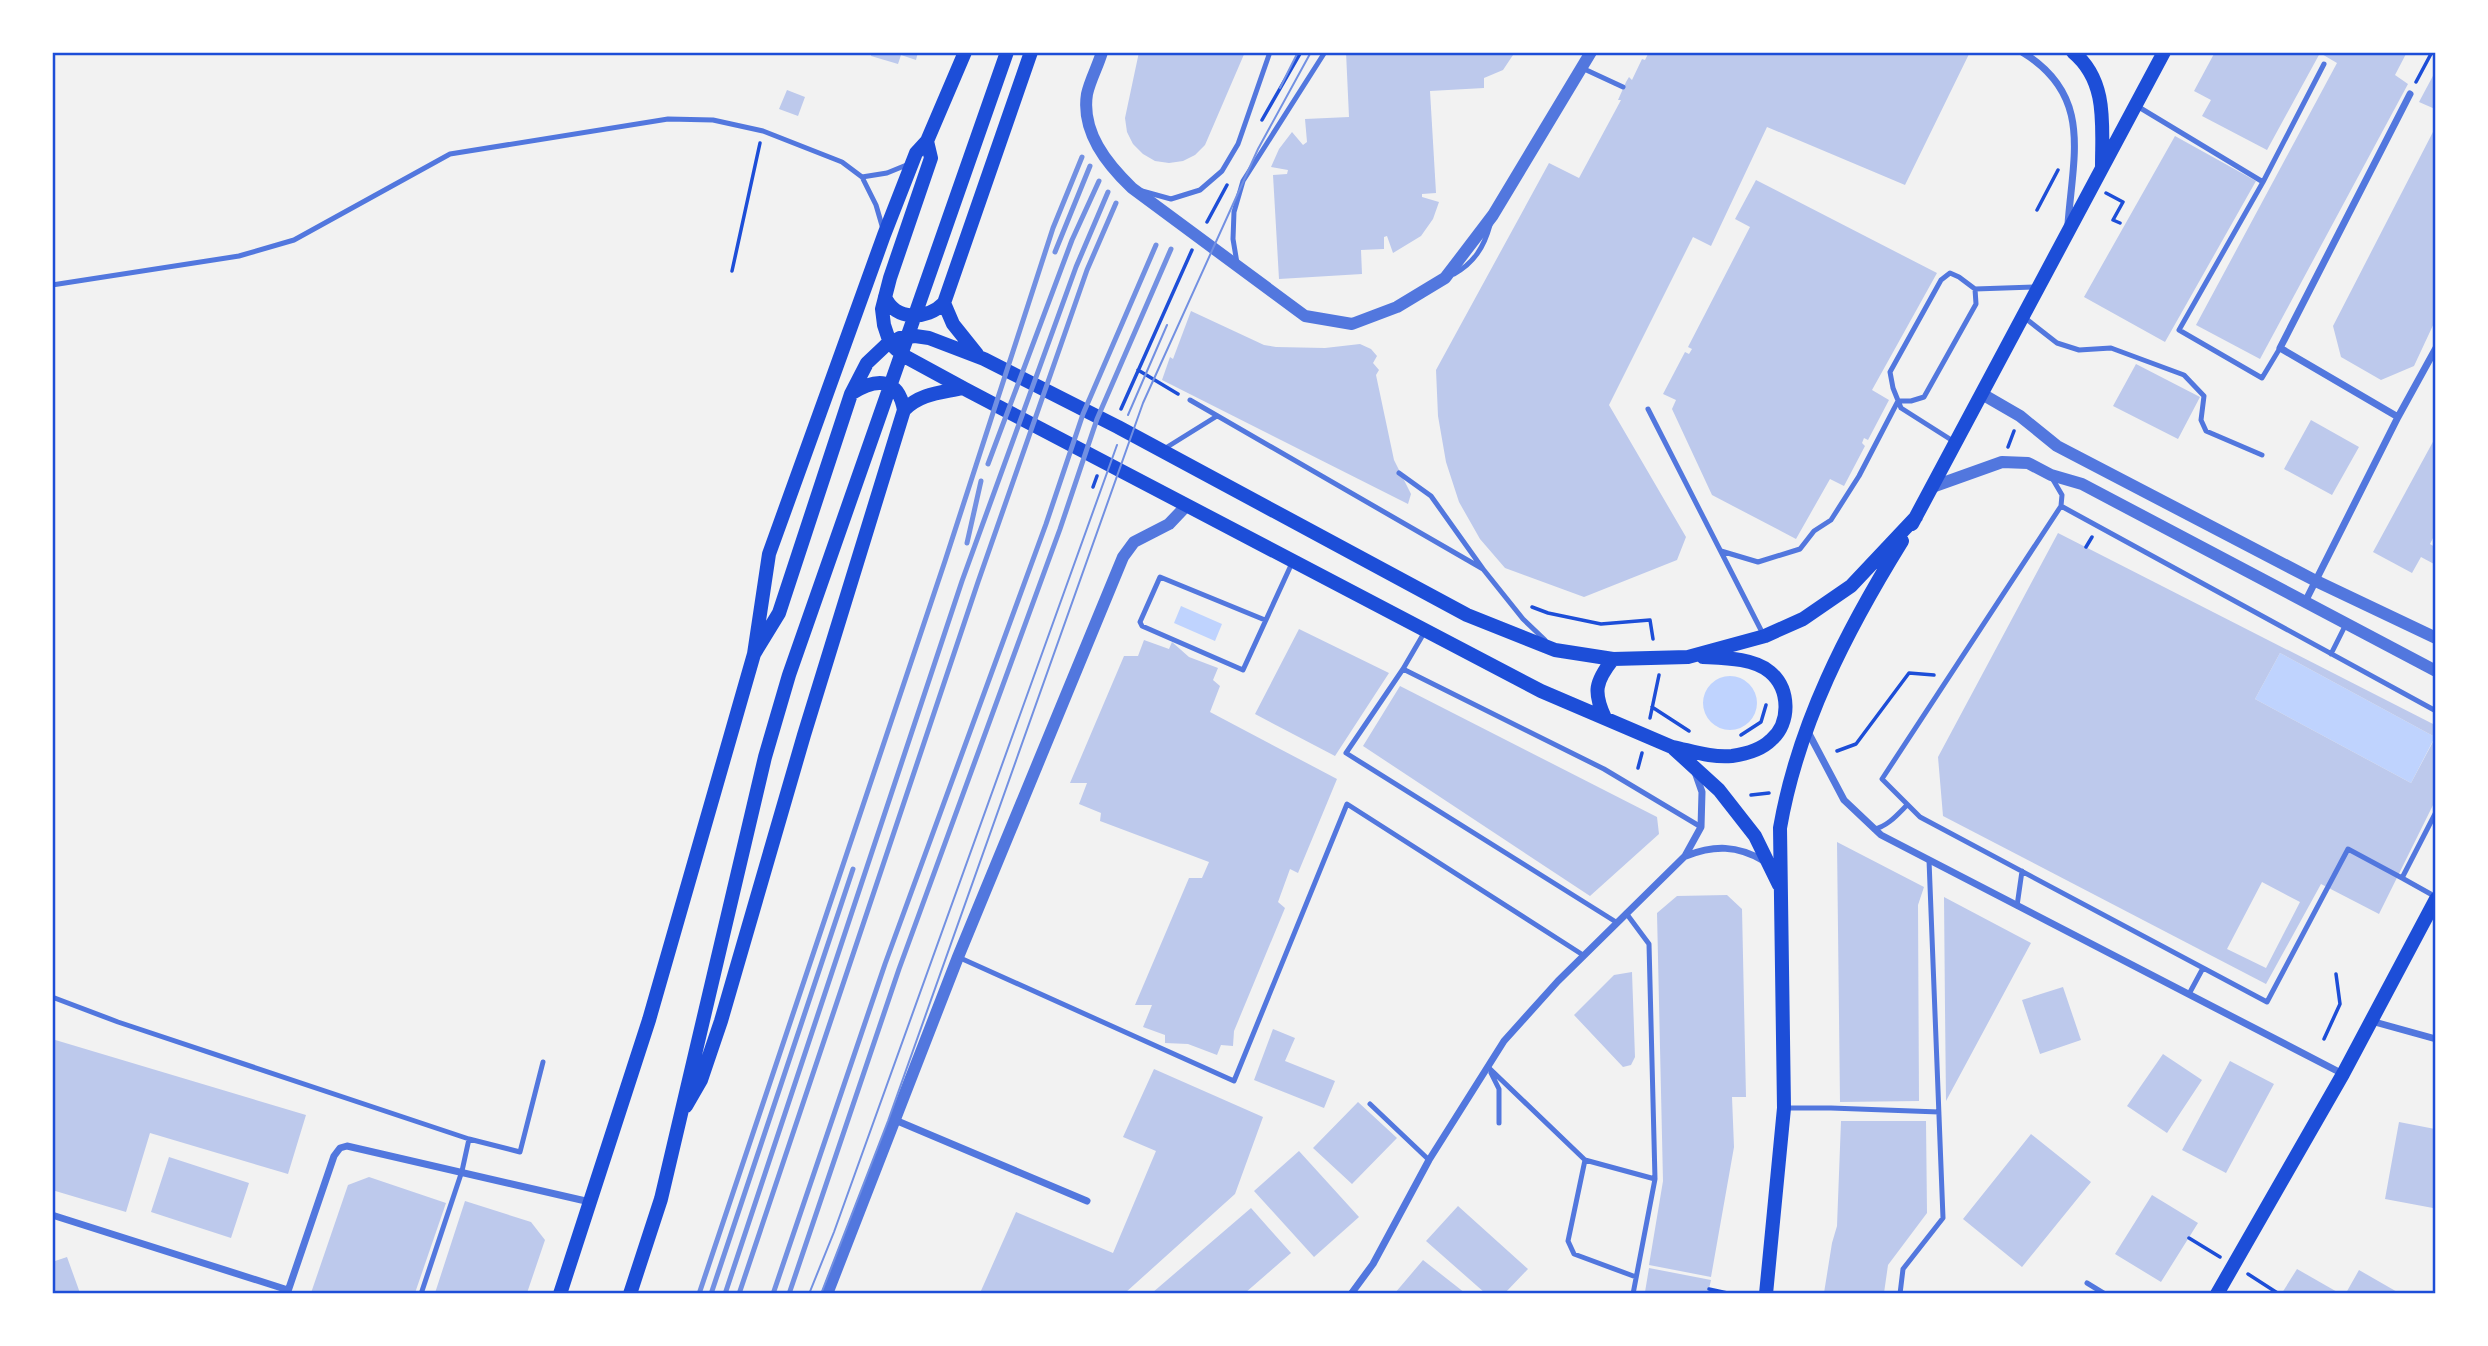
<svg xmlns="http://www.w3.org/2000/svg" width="2488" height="1346" viewBox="0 0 2488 1346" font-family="Bitter,serif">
  <rect width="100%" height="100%" fill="#f2f2f2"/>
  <path fill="#bfd3fe" d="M1181,606L1222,624L1215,641L1174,623Z
    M2280,653L2435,737L2411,783L2255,699Z
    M1703 703a27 27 0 1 1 54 0a27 27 0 1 1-54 0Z"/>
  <path fill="#bdc9ec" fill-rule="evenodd" d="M872,52H918L916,60L901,55L898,64L871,56Z
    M1139,52H1245L1205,145L1195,155L1183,161L1169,163L1155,161L1143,154L1133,144L1127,132L1125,118Z
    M1346,52H1515L1503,70L1484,78V88L1430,91L1436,193L1422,194V197L1439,202L1433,219L1421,236L1393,253L1387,236L1384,237V249L1361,250L1362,274L1279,279L1273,175L1287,174L1288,170L1271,167L1279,149L1292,132L1303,145L1307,142L1305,119L1349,117Z
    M1649,52H1970L1905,185L1767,127L1711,246L1693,237L1609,405L1686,537L1677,560L1584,597L1505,568L1480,539L1459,502L1446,462L1438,416L1436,370L1549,163L1579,178L1621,100H1618L1626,82L1629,77L1632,80L1642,59L1645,60Z
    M2215,52H2407L2395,75L2408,84L2260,359L2196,325L2337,63L2320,53L2267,150L2202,116L2211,100L2194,91Z
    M2435,72V109L2419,102Z
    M787,90L805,97L798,116L779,109Z
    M2435,128V321L2414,366L2381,380L2341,357L2333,326Z
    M2175,136L2256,181L2165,342L2084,297Z
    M1756,180L1937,273L1872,390L1889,400L1868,440L1864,438L1862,443L1865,446L1844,486L1830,479L1796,539L1712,495L1672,409L1676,400L1663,394L1685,352L1689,354L1692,349L1688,347L1750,227L1735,219Z
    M1191,311L1264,345L1276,347L1325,348L1360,344L1371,349L1377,356L1373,363L1379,370L1376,375L1394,460L1411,494L1408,504L1162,380L1170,357L1173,359Z
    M2136,364L2200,397L2178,439L2113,406Z
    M2311,420L2359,447L2332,495L2284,469Z
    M2435,438V534L2430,544L2435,547V562L2434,564L2421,557L2412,573L2373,552Z
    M2058,533L2435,725V737L2280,653L2255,699L2411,783L2435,738V801L2379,914L2321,884L2266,984L1943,816L1938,757ZM2262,882L2300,902L2266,968L2227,949Z
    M1299,629L1389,673L1335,756L1255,714Z
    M1144,640L1169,649L1172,642L1189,657L1218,668L1213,680L1220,686L1210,712L1337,779L1298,873L1290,869L1278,902L1285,908L1234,1031L1233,1046L1221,1045L1217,1055L1188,1044L1165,1043V1035L1143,1027L1152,1005H1135L1189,878H1202L1209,862L1100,821L1101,813L1079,804L1087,783H1070L1124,656H1138Z
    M1400,686L1657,817L1659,834L1590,896L1363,746Z
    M1837,842L1924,887L1918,905L1919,1101L1840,1102Z
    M1727,895L1742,909L1746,1097H1732L1734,1147L1711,1277L1649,1265L1663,1181L1657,913L1677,896Z
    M1944,897L2031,943L1946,1101L1945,1009Z
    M1632,972L1635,1057L1631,1065L1623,1067L1574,1015L1614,975Z
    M2063,987L2081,1040L2040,1054L2022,1000Z
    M1273,1029L1295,1038L1285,1061L1335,1081L1324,1108L1254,1080Z
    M52,1039L306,1115L288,1174L150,1133L126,1212L52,1190Z
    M2163,1054L2202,1080L2167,1133L2127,1106Z
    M2230,1061L2274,1084L2226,1173L2182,1150Z
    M1154,1069L1263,1117L1235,1194L1125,1293H980L1016,1212L1113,1253L1156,1151L1123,1137Z
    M1358,1102L1397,1138L1352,1184L1313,1148Z
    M1841,1121H1926L1927,1213L1888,1265L1884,1293H1824L1832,1243L1837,1226Z
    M2399,1122L2435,1129V1193L2433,1208L2385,1199Z
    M2031,1134L2091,1182L2022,1267L1963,1219Z
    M1299,1151L1359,1217L1314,1257L1254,1191Z
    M169,1157L249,1183L231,1238L151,1212Z
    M369,1177L446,1203L415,1293H311L348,1185Z
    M2152,1195L2198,1223L2161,1282L2115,1254Z
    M465,1201L531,1222L545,1240L527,1293H435Z
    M1458,1206L1528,1269L1505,1293H1485L1426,1241Z
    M1251,1208L1291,1253L1245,1293H1152Z
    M67,1257L80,1293H52V1262Z
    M1423,1260L1465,1293H1395Z
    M1649,1268L1711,1280L1708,1293L1645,1292Z
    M2297,1269L2339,1293H2282Z
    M2359,1270L2399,1293H2346Z"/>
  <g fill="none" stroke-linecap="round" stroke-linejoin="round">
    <path stroke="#1d4ed8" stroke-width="3.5" d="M2416,82L2432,52
      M1262,120L1301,52
      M2106,193L2123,202L2113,220L2120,223
      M2037,210L2058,170
      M1207,222L1227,185
      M732,271L760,143
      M1138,370L1178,394
      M1121,409L1192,250
      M2008,447L2014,431
      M1093,487L1097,476
      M2086,547L2092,537
      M1532,607L1548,613L1601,624L1650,620L1653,639
      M1652,707L1689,731
      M1650,718L1659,675
      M1741,735L1761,722L1766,705
      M1837,751L1856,744L1909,673L1934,675
      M1638,768L1642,753
      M1751,795L1769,793
      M2324,1039L2340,1004L2336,974
      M2189,1238L2220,1257
      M2248,1274L2279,1294
      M1709,1289L1732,1294"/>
    <path stroke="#5277de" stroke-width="5" d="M1582,68L1623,87
      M2137,106L2263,182L2179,330L2262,378L2280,348
      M862,177L887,173L909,164
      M2263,182L2324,64
      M1142,191L1171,199L1200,190L1222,171L1238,144L1270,52
      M1237,263L1233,239L1234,212L1243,181L1325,52
      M1454,274C1474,263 1484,247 1490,225
      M52,285L239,256L294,240L450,154L668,119L713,120L763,131L842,162L862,177L876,205L883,229
      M2025,318L2057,343L2079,350L2111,348L2184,375L2204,396L2201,420L2206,431L2262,455
      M1190,400L1483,569
      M1648,409L1763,634
      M1953,441L1901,408L1893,388L1890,372L1941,280L1950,273L1959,277L1975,289L2035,287
      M1164,449L1217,416
      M1399,473L1431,496L1483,569L1523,619L1545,640
      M2052,478L2062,495L2061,506L1882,779L1920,817L2267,1002L2348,849L2402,878L2436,812
      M2061,506L2436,711
      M1721,551L1758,562L1800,549L1814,531L1831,520L1859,476L1898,401H1911L1924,397L1976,304L1975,289
      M1265,620L1160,577L1140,622L1142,626L1243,670L1292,563
      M1424,633L1403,669L1604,769L1701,827
      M2331,654L2345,626
      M1403,669L1346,753L1616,922
      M1874,829C1887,827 1898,814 1907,805
      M2402,878L2436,897
      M2017,906L2022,871
      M1626,913L1649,944L1655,1179L1633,1294
      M958,957L1234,1081L1347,804L1583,955
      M2189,994L2203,968
      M52,997L118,1022L469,1139
      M1488,1067L1585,1160L1655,1179
      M1491,1073L1499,1089V1123
      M1370,1104L1429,1160
      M1785,1108H1831L1939,1112
      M1585,1160L1568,1241L1574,1254L1636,1277
      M2087,1283L2105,1294
      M421,1294L462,1171L469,1139L520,1152L543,1062
      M1900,1294L1903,1269L1943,1218L1929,860"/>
    <path stroke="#5277de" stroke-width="7" d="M2022,52C2093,95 2073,155 2068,224
      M2398,417L2280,348L2410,94
      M2305,602L2398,417L2436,348
      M1807,730L1844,800L1881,835L2343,1074
      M1686,856C1714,845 1737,845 1764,861
      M2371,1021L2436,1039
      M895,1120L1087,1201
      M52,1215L288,1290
      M287,1294L334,1156L340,1148L347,1146L590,1202
      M1351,1294L1373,1264L1429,1160L1504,1041L1558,981L1685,856L1701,827L1702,792L1695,772"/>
    <path stroke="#5277de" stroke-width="12" d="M1102,52C1098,66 1090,80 1087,94C1081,132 1107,164 1132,188L1305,316L1352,324L1397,307L1445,278L1493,215L1591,52
      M1982,394L2020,416L2057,446L2316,581L2436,638
      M1932,487L2002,462L2028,463L2051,475L2082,484L2436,671
      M827,1294L958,957L1123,557L1134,542L1169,524L1187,505"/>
    <path stroke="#1d4ed8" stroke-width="14" d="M2073,52C2108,81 2102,125 2102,166
      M927,141L931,158L890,278L882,309L884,325L890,343L896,349L906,357L963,388
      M885,297C895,321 927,320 944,303L1031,52
      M944,303L953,324L977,354
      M904,410C921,393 941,393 963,388L1541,691L1672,747L1719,790L1755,836L1779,885
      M1912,524L2164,52
      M754,654L779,613L851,394L867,363L885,346L900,338L915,336L929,338L984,359L1118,427L1467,615L1555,650L1613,659L1688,657L1765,636L1803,619L1851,586L1916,517
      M1605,718C1593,692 1595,682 1613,659
      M1673,747C1692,751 1712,758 1732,756C1746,754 1761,750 1771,740C1791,723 1790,689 1770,672C1754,658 1724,658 1703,657
      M686,1106L701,1080L721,1021L804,735L904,410C898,377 876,378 852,393
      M560,1294L649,1020L754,654L769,554L884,235L916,153L927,141L965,52
      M630,1294L661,1199L765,757L789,675L1007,52
      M1766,1294L1784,1108L1780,828C1798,724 1847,630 1902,541
      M2217,1294L2343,1074L2436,899"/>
    <path stroke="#7290e2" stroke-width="2" d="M1280,88L1298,52
      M1128,415L1167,325
      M809,1294L834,1232L1117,445
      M821,1294L888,1121L1143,403L1258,149L1311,52"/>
    <path stroke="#7290e2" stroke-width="5" d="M1055,252L1090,166
      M988,464L1072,240L1099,181
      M967,543L981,481
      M699,1294L945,561L1053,228L1082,157
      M711,1294L853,869
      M725,1294L962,581L1076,267L1108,192
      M739,1294L978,582L1087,270L1116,203
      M773,1294L885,964L1046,524L1083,414L1156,245
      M789,1294L899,969L1060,529L1097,419L1171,249"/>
  </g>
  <rect width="2488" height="1346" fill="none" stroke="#ffffff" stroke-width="108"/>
  <rect x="54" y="54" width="2380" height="1238" fill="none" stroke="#1d4ed8" stroke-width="2.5"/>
</svg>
